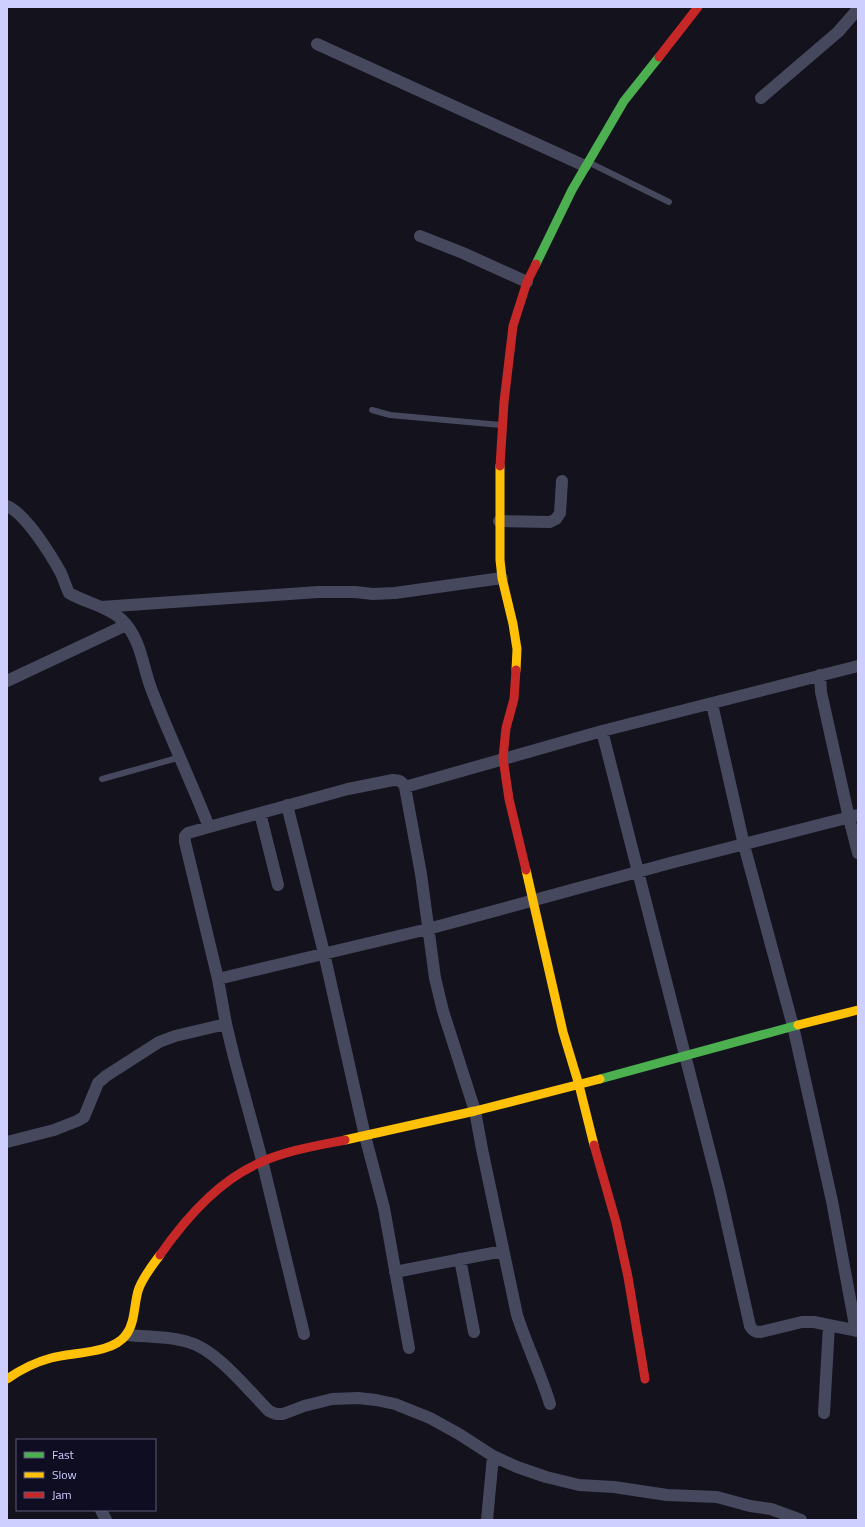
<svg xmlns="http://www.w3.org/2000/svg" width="865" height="1527" viewBox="0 0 865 1527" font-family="'Titillium Web',sans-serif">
  <rect width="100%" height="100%" fill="#13121d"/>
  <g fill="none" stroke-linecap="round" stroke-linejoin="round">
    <path stroke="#46485e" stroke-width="6" d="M590,163L669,202
      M372,410L390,415L501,425
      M102,779L181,757"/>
    <path stroke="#46485e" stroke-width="12" d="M317,44L585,166
      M761,98L838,32L858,9
      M420,236L463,253L527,282
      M7,506C26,514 51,555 61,573C64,580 66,587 69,593C86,603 107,606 121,619C142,639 142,666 152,691C170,737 191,781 209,827L188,833L185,836V842L218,979L226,1024L234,1057L262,1160L304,1334
      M499,521L550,522L556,519L560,513L562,481
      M101,607L318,592H355L373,594L395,593L502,578
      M820,675L821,692L849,818L858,853
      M7,681L126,625
      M712,704L744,845L793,1026L832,1201L856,1331
      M602,731L719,1188L750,1326C753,1331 755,1332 761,1332L802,1322H814L858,1331
      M405,787L602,731L858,666
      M287,805L324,953L365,1136L384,1208L409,1348
      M260,813L278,885
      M209,827L348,789L393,780C399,780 402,781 405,787L421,874L435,978L443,1011L475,1111L482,1149L517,1315C527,1346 541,1374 550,1404
      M218,979L428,929L674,862L858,815
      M7,1142L54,1130L77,1121L84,1117L98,1083L106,1076L159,1042L175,1036L226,1024
      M460,1259L474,1332
      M395,1272L503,1251
      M127,1335C147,1337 169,1336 188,1342C216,1349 248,1390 269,1411L276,1414H283L304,1406L332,1399L358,1398L376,1400L395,1404L430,1418L459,1434L493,1456L517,1467L546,1477L579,1485L614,1487L667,1495L717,1497L750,1506L771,1509L801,1520
      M824,1413L829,1325
      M101,1510L106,1520
      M487,1520L493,1456"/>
    <path stroke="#4caf50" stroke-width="9" d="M536,264L572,190L624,101L659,57
      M600,1079L798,1025"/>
    <path stroke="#ffc107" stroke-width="9" d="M500,466V560L502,578L513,624L517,649L516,670
      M526,870L563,1032L579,1085L594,1145
      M798,1025L858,1010
      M345,1140L475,1111L600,1079
      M7,1379C20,1370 36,1362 51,1358C73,1352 112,1354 126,1335C135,1323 134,1305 138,1291C142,1278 152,1266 160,1255"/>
    <path stroke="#c62828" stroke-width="9" d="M659,57L698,7
      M500,466L504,402L513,326L527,282L536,264
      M516,670L514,699L506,728L503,758L509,799L526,870
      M594,1145L616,1222L628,1277L645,1379
      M160,1255C185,1219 217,1182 257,1164C284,1151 315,1146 345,1140"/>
  </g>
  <rect width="865" height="1527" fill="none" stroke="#cfcfff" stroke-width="16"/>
  <rect x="16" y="1439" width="140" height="72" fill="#0f0d22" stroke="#5c5b7a"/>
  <rect x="24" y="1452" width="20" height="6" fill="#4caf50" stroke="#5c5b7a"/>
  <text x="52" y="1459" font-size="12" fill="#cfcfff">Fast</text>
  <rect x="24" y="1472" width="20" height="6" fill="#ffc107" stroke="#5c5b7a"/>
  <text x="52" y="1479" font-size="12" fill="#cfcfff">Slow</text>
  <rect x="24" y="1492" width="20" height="6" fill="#c62828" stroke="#5c5b7a"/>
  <text x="52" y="1499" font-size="12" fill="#cfcfff">Jam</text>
</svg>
